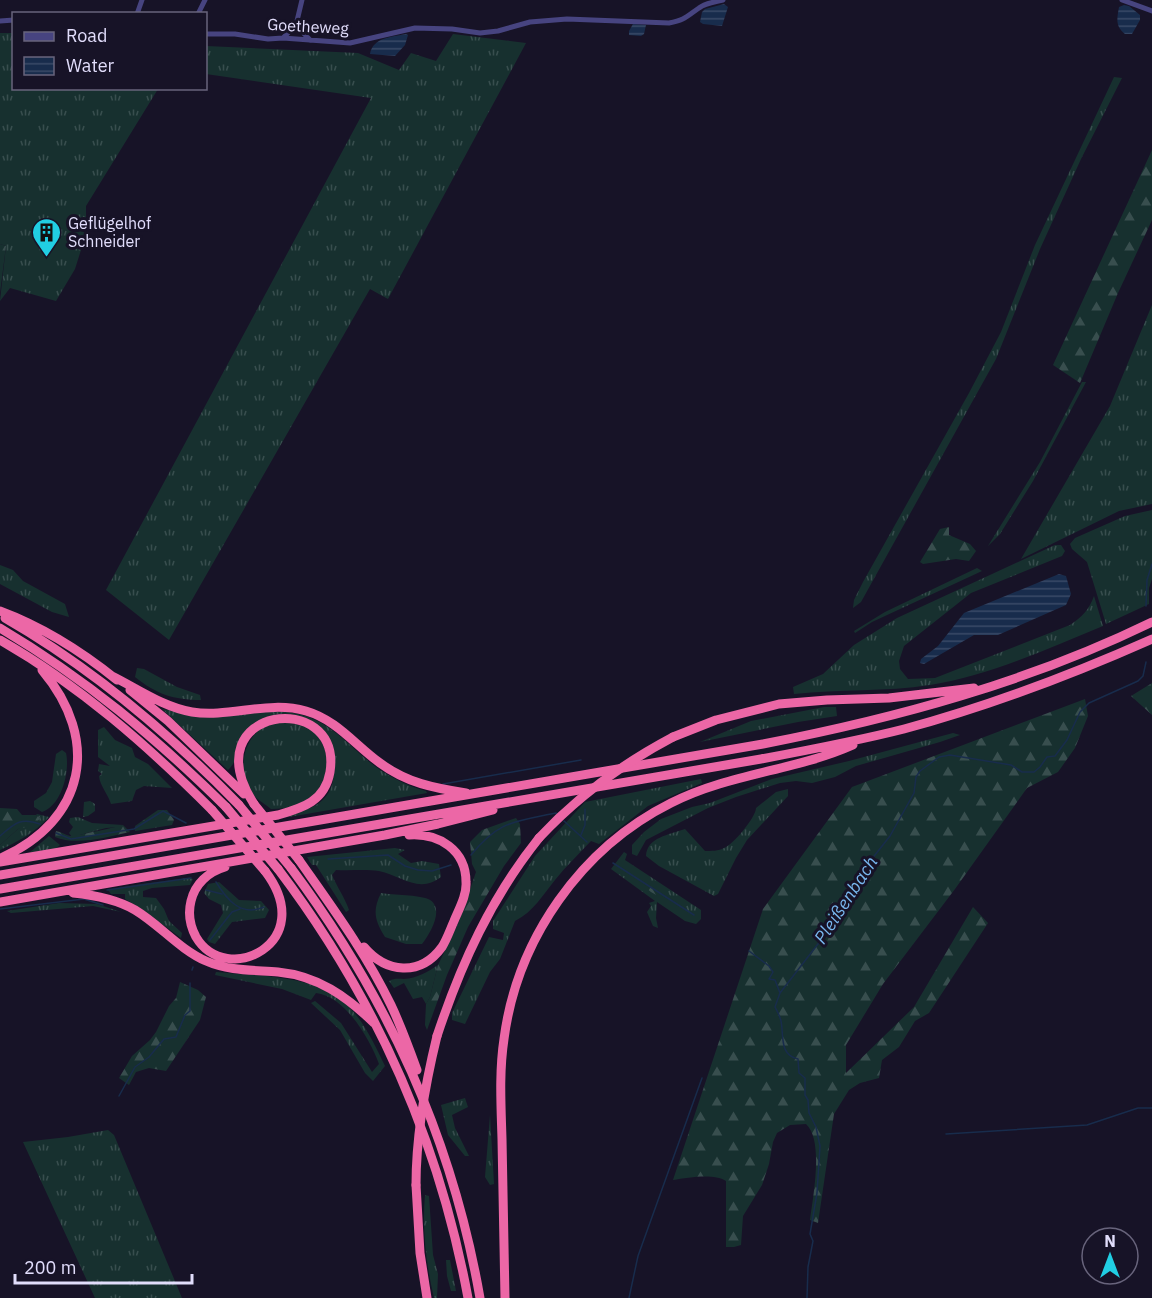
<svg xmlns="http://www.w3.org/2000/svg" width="1152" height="1298" viewBox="0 0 1152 1298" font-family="'IBM Plex Sans',sans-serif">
  <defs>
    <pattern id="grass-tufts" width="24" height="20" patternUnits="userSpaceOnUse" patternTransform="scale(1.5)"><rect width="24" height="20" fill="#17302f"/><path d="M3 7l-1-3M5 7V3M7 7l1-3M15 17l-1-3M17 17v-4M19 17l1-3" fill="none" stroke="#384e4e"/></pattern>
    <pattern id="forest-firs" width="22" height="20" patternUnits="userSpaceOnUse" patternTransform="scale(1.5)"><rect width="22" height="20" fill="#17302f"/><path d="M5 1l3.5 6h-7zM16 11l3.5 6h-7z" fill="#384e4e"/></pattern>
    <pattern id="water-rules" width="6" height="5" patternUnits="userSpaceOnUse" patternTransform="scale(1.5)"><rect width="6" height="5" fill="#182c4c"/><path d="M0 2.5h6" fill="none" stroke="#394a67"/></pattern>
  </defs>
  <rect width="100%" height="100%" fill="#171327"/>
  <path fill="url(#grass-tufts)" d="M0,33H13L14,88L158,89L86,206V234L75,269L56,301L10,288L0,301L6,246L0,244Z
    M453,34L526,43L388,299L370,289L169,640L106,590L371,98L206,74V46L358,53L399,70L411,53L436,61Z
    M1114,77L1122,78L1081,159L1040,249L996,359L861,602L853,608L854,600L863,582L969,393L1001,332L1035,245Z
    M1152,305V504L1119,511L1021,559L1110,406Z
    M1082,382H1086L1033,481L1000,534L988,546L1040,462Z
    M1152,510V579L1149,588V604L1106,624L1087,562L1072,549L1070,544L1075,538L1125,516Z
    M1055,545H1061L1065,551L1062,556L971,593L904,646L899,661L900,669L908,679L935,678L1070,625C1082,617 1089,610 1094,596L1103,626C1049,648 989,676 930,685C885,692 839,689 794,694L793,687L823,674L854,645L897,618Z
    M0,565L13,570L23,581L65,604L69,617L52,612L0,584Z
    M977,568L982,571L872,622L855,633L854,631L885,612Z
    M137,668L144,669L177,687L200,695L201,700C174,700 156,694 135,677Z
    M824,707H836L837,716L798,722L700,742L751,721Z
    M162,709C176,711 191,717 206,717C241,717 277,704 311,718C339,730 353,750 376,767C392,778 407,786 426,791L427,793L289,817C301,808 315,811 327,795C332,788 333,782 334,774C341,734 296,698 259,721C241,732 241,758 228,770Z
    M286,721C293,723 302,724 309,728C330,742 334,778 315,795C302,806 287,809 271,809C265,804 257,800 253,794C236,773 242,737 267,725C273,723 280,722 286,721Z
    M104,727L115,740L132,748L135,757L148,764L172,788L144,786L136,790L132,801L111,804C108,794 100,786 99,776L102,774L98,771L99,764L110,766L98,757V730Z
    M953,733L960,735L940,742L856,766L835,777L812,783L796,781L780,783L736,797L708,808L646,840L637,856L632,854V845L644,832L661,819L692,807L710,803L772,779L849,761Z
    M62,750L66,753C70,771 62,805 42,812L34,807V801L46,793L52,782L56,754Z
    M701,779L702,783L648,806L599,844L591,841C579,854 566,866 555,880C542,896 534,911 515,921L500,959L490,972L465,1024L452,1020V1013L489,937L503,940L504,933L493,929V921L535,856L585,802Z
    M788,789V796L747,840L736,858L718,894L714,896L659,866L646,856C647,837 669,835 685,829L705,851C711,851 719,851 724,848C733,845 756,817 756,808L776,792Z
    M90,801L95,804V811L88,816L83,817L84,802Z
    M37,814L49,817C34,833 19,841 0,850V845L18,829L40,818L36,815Z
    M78,817L92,823L123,825L118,827L106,828L72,837L69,833L73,827L69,822L70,818Z
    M49,836L60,845L55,849L29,853Z
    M395,848L405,850L398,854L411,863L422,861L439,864L441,877C419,894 402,876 379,871C365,869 350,871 336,870L332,875C337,887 345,898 349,910L346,912L316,865H312L307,857Z
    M624,852L627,854L625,860L701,910V919L696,924L685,921L657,902L656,918L658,928L653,926L647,912L651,906L649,903L655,901L611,869Z
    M187,878L193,879L190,885L152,888L143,891V897L156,898L164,909L169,921L182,933L181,938L143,910L125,899V894H111L108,890C134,884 160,882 187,878Z
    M219,882L239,900L261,901L269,910L265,918L232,922L215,944L209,942L207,939L223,913L221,905L209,899L204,893L208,884Z
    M381,893C393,895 419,895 428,899C446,907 430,934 422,944H406L385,937C375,921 372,911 381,893Z
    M59,903L97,904L121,912L93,906L11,913L7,911Z
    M438,965L430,997L426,1004L422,997L413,999L404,983L394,988L389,981C395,978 398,979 404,979C417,978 428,972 438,965Z
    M216,972C254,976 311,975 342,1000C362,1017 374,1043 385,1066L373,1081L365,1073L340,1030L311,1003L315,1001L341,1023L372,1072L379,1064C370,1039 345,996 316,993L311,1000L282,989L215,975Z
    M465,1098L468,1107L452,1115L455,1128L469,1156H465L448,1135L441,1105Z
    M490,1115L494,1184L490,1185L485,1177Z
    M108,1130L114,1135L182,1298H95L23,1142L68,1137Z
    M425,1195L429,1196L433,1255L438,1274L437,1298H434C426,1264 422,1229 425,1195Z
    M446,1260H450L456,1291H451L447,1276Z"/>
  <path fill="url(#forest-firs)" d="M1152,150V220L1118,293L1080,383L1053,365Z
    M0,244L6,246L0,293Z
    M949,527V535L970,544L976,551L969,561L956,559L923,564L920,562L940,529Z
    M1152,683V715L1131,696Z
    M1085,699L1088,716L1075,748L1058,772L1027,788L955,889L883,984L846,1045V1073L914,1007L973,907L988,923L929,1013L915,1021L899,1047L882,1060L879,1078L860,1083L849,1090L834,1114L818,1223L810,1220C813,1197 824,1140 806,1124L790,1125L777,1133L773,1142L769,1164L762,1185L743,1216L741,1245L734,1247H726V1181C713,1173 688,1178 673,1180L763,909L852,787Z
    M0,808L17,809L22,815H36L40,818L35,825L18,829L0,845Z
    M158,810H167L174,820L172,825L135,831V826Z
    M516,818L520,824L521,843L504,866L468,927L447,975L427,1030L425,1025L426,1004L430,997L438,965L458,924L476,872L472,864L470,842L482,830Z
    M123,825L130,832C108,837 76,846 55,837L56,831C61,832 66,835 70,836C73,837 120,826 123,825Z
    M649,884L663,890L672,897L667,901L651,892L645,887Z
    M180,982L198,990L206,997L200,1020L166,1071L149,1068L136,1072L129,1085L119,1078L132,1056L150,1040L156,1032L169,1006L176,998Z"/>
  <path fill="url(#water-rules)" d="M724,4L728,7L722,26L703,24L700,22L702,12L705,9Z
    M1124,5L1129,6L1140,15V20L1132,34H1125C1115,26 1117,19 1119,7Z
    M633,24L646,25L644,34L641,36L629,35V31Z
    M406,34L408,35L405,45L395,56L370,54C373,37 392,37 406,34Z
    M1059,574L1066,576L1071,594L1066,605L998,635H974L924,664L920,663L921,659L938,646L964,613Z"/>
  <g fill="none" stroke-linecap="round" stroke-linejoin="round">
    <path stroke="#182c4c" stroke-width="1.5" d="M1146,606L1147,580L1152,564
      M443,784L581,760
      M564,821L587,842
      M56,833L71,839L134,829L163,811L186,823
      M581,835L585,825V809
      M0,836C15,823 21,817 40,824
      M471,855C498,822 512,822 551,814L556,813L558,815
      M328,859L388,855L405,866L418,870L432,871L451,865
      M613,863L694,915
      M216,882C227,900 241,917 264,907
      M107,890L191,878
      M206,890L222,894
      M0,909L84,899L103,905
      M210,940L232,912L240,909
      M749,951L769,966L773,972L769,979L775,980L780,993
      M192,970L193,967
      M119,1096L135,1067L149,1057L164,1039L176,1037L185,1015L190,1011V983
      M946,1134L1087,1125L1138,1108H1152
      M629,1298L638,1256L702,1078
      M807,1298L808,1267L813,1241L810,1234L817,1193L820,1146L816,1127L809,1113L808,1100L805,1095V1078L799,1073L798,1059C779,1055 784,1036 781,1021C780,1016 777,1011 775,1007L780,993L828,931L840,905L852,884L890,836L914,793L916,777L920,771L939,757L950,755L1011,765L1022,772H1034L1040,767L1047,757L1055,756L1067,740L1080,712L1089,703L1138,681L1143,676L1146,662"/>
    <path stroke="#474480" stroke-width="5" d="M302,0L296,25L310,40
      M1122,0L1152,11
      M137,14L142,0
      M198,14L205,0
      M0,21L14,20
      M206,34H235L268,39L283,38L350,43L415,28L452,29L480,33L498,31L530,22L567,19L669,23C685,20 686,17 699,8C705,3 715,2 723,0
      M283,38L296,25"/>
    <path stroke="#ec67a6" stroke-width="9" d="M0,611C43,627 81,651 117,680
      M5,618C92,668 169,733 239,805
      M0,628C86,679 155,737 226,807
      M0,640C79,685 148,746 212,810
      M112,676C138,689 163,707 192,712C230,718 268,700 306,711C337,720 355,745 380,763C407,783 434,788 466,793
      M130,690L168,721L244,794
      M673,737L716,720L779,704L827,700L889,698L974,688
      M1,858C86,820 101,740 42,670
      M299,860C332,907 366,953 391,1005C401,1026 409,1048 417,1070
      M0,862L278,815C303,808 325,801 330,772C343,688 191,706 254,804
      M225,867C208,872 195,884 191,901C188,913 190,926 196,937C226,988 320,943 265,871
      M291,868C388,998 452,1138 480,1298
      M278,869C375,997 439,1141 468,1298
      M0,875L763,744C897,718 1029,682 1152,622
      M0,889L761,759C809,750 857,741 904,729C989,706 1071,675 1152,639
      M73,893C94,895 116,899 135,910C160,925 179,949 206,961C228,971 254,970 278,972C318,976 346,996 374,1023
      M0,902L385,835L438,824L493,810
      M364,947C386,973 420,977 442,947C447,939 450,930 454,921C459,909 467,895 466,882C466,850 439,833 409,835
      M437,1036C461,964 491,898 539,838
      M416,1185L420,1253L427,1298
      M505,1298C504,1245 503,1192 502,1139C501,1105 499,1072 504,1039C517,939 581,848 671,803C730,773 795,771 853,745"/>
    <path stroke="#ec67a6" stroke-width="9" d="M254,804L299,860
      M239,805L291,868
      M226,807L278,869
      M212,810L265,871
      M539,838C578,796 622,764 673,737
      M416,1185C416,1134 425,1085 437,1036"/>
  </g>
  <defs>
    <symbol id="building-pin" viewBox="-11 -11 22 30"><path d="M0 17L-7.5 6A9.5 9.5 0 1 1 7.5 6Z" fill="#21cee3" stroke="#171327"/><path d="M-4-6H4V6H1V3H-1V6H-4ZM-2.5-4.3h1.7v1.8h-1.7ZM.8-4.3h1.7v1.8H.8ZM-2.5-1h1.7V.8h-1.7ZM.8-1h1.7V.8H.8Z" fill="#111"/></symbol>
  </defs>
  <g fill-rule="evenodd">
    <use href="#building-pin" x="30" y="216" width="33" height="45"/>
  </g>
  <g text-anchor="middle" stroke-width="6" stroke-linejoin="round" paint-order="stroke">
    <g font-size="16" fill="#e1ddfb" stroke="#171327">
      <text transform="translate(308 26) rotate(3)" y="6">Goetheweg</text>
    </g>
    <g font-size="16" fill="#e1ddfb" stroke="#171327" text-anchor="start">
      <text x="68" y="229">Geflügelhof<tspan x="68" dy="18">Schneider</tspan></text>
    </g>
    <g font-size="18" font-style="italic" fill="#78b6ee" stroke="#171327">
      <text transform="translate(846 900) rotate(-57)" y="6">Pleißenbach</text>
    </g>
  </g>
  <rect x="12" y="12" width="195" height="78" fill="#171327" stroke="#68647c" stroke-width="1.5"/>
  <rect x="24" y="32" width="30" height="9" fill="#474480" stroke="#68647c" stroke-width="1.5"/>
  <text x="66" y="42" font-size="18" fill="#e1ddfb">Road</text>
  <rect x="24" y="57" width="30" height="18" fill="url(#water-rules)" stroke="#68647c" stroke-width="1.5"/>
  <text x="66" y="72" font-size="18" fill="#e1ddfb">Water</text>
  <g transform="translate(1110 1256)"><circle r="28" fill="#171327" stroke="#68647c" stroke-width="1.5"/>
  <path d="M0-4.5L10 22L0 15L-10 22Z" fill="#21cee3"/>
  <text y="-9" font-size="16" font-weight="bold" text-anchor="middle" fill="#e1ddfb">N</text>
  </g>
  <path d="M15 1274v9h177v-9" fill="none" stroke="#e1ddfb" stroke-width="3"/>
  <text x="24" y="1274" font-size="18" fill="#e1ddfb" stroke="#171327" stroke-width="4.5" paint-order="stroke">200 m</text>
</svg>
